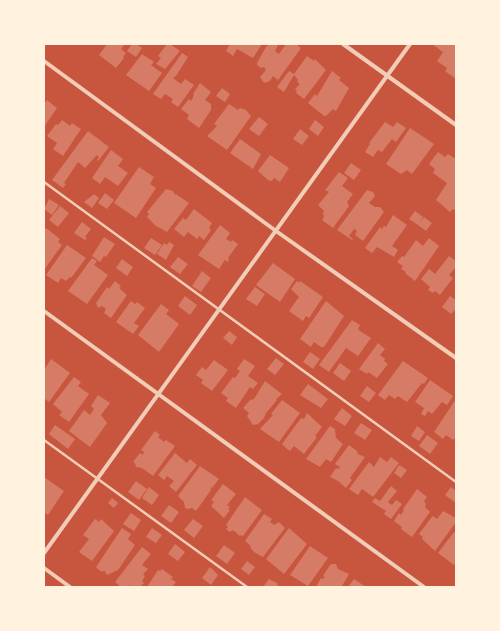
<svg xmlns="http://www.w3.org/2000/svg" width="500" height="631" viewBox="0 0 500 631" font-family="Rubik,sans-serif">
  <rect width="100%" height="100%" fill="#c8553d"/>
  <path fill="#d67c66" d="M107,44H125L121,49L126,53L123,57L124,58L116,68L99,55Z
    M132,44H136L142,48L136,57L127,51Z
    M167,44H170L180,51L165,69L156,64L161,58L158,56Z
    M230,44H262L253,58L237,49L233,56L226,51Z
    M270,44L278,45L275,51L279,54L286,44H296L301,48L278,80L273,76L270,81L264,83L260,77L266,70L264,67L261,68L257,65V63L266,47Z
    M432,44H456V79L445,71L447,68L437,61L443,52Z
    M182,53L188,57L176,76L173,78L181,84L185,79L194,85L178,107L171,102L173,99L165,94L161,99L153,94Z
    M142,54L154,62L151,65L162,73L149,91L126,75Z
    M307,56L314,61L315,59L326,70L304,99L296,93L297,91L295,89L300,84L297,82L298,80L294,75L284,92L277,87L289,71L294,74Z
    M332,71L341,78L339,80L349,88L336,111L333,109L326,116H324L308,103L315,94L317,96Z
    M200,83L211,92L205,100L211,104V110L199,128L187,119L189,115L181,109L189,99L191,101L194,95L193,94Z
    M222,88L230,94L225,102L216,96Z
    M47,100L57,108L44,127V104Z
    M229,104L238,110L240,108L246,110L251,116L227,150L207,136L217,126L214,124Z
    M259,117L268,124L259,136L249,129Z
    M62,120L70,126L72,123L81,129L63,156L53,149L57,143L47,136L56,124L58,125Z
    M315,120L324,127L318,136L309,129Z
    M385,122L393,127L397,122L406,128L396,142L392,139L382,152L378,150L373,157L365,152L370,144L369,143Z
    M410,128L434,144L412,174L407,170L401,174L386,164Z
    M300,129L309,136L302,145L293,139Z
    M88,131L109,147L98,161L97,160L99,157L97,155L85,168L78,162L64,183L66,184L63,188L52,180Z
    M240,139L261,154L253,169L230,153Z
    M111,150L123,159L118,166L128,173L118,186L105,177L100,184L92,178Z
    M438,152L445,157L448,154L456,159V211L453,209L450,212L436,200L447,183L433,173L435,169L429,164Z
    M270,155L289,168L280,182L274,178L272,181L268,180L258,171Z
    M351,163L361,170L354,180L344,173Z
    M139,167L154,177L150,184L156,188L136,218L114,203Z
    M339,172L348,178L342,186L353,194L347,202L349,206L333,228L322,220L324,217L323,213L324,211L318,205L329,192L325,190Z
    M166,189L173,191L175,195L176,194L189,203L167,232L156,226L147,217L149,214L147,212Z
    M367,190L373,192L375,196L369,203L375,207H380L384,212L363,241L355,235L357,231L354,229L349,236L353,239L352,240L337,230Z
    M105,193L114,200L107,209L98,203Z
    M94,194L99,198L92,208L84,202Z
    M49,199L59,205L52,215L44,209Z
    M60,206L69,213L58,227L49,220Z
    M194,209L212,223L209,228L211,230L204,240L199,236L197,239L188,232L184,237L174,229L183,218L186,220Z
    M415,211L423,217L418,225L409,219Z
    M393,215L407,225L392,246L398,250L394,257L377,247L372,253L365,248L380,227L382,229L384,226L386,227Z
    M424,217L432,223L426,231L418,225Z
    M82,222L91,229L85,237L87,238L85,240L74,233Z
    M220,225L230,233L226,239L231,242L232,240L238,244L228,258L229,259L228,262L225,260L219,269L198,255Z
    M46,228L60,239L58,242L62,245L44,270V231Z
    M104,237L115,244L106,257L104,256L100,262L92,256Z
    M151,238L162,245L155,255L144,248Z
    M429,238L439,246L415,281L405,273L406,272L401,269L403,266L397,262L402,256L404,257L416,240L423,246Z
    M169,242L174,245L166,260L157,254L164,243L167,245Z
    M67,245L86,258L71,278L70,277L66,281L61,278L58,283L46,275Z
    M449,256L456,261V267L449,275L453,278L440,295L435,291L433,293L428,290L430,287L421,279L429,269L435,274Z
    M178,257L188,264L180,274L170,267Z
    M92,258L97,261L94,265L108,275L87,304L68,291Z
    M122,259L133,267L127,276L116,268Z
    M273,263L295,279L280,302L256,285Z
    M202,271L211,278L201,292L192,286Z
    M115,281L121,286L119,288L127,295L111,318L104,313L106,309L102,306L98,308L96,303L107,287L109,289Z
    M297,281L299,283L300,281L323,297L309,318L306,316L303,321L289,311L299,297L291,289Z
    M255,287L265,294L257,306L246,299Z
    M185,296L197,305L190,315L178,306Z
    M450,296L456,300V309L451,314L442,307Z
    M131,301L135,304L137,302L145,308L134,323L139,326L133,334L116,322Z
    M326,301L344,316L324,347H321L314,342L311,347L300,339Z
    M161,304L169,310L166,314L179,324L159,352L138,335Z
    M352,320L360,325L358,329L360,331L371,338L358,356L346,348L329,372L319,365Z
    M229,331L237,337L232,345L223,338Z
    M378,343L385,349L380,355L385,359L384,361L388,364L377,378L368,372L367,374L359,369Z
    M310,352L320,359L313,369L303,362Z
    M276,358L284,364L275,375L267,369Z
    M51,359L70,373L49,402L44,398V370Z
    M244,359L255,366L248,376L258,383L253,389L250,387L236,408L226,401L228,398L221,393L233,377L235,378L240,371L237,369Z
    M214,360L228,370L212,391L201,383L203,380L196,375L202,367L206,370Z
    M403,361L428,378L424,384L422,383L407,402L398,396L395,399L389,395L385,400L378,395Z
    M340,363L351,371L344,381L333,373Z
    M74,377L81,382L78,386L89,394L69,422L59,415L62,412L53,404Z
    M430,380L453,396L447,405L442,402L432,414L428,411L425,416L421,414L424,408L415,402Z
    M265,381L282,394L276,399L277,400L266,413L264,418L258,424L253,425L247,416L249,413L243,408L250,400L254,399Z
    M308,384L328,399L321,408L300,395Z
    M367,386L376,393L369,402L360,396Z
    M98,395L110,403L101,415L107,423L90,447L69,431L84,410L90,415L94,409L91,406Z
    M456,399V437L453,440L446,435L443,439L434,432Z
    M282,400L300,413L279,442L260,429L273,415L271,414Z
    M342,408L352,416L345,426L334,419Z
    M307,413L322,427L315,436L317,437L304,454L294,446L290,451L287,449L282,444L301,418L304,419Z
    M361,423L372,430L365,440L354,433Z
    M55,425L75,439L68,449L49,434Z
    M330,426L335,429L336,438L343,444L331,462L326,459L320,467L306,459Z
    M417,426L425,432L419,441L411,436Z
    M155,431L160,435L158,437L164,442L166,440L175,446L153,476L142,468L136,467L135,463L133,462L140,453L143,455L144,452L141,450Z
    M427,435L438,443L430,454L419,446Z
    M349,445L357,451L358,454L365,457L350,478L352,480L346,488L338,481L330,477L336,468L338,469L340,467L335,464Z
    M175,453L187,463L190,459L197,465L176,492L169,486L174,481L167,476L164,480L158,475Z
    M380,457L387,462L391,457L399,463L373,497L362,489L358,495L349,489L369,462L374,467Z
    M399,465L407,470L401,478L394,473Z
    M200,466L219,479L212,488L210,487L211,490L196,511L192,508L188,509L185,508L184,502L178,496Z
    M44,477L64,491L48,515L44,512Z
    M136,481L147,489L139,500L128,492Z
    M223,484L236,494L227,505L230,507L228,509L230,510L224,518L211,506L214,502L211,500Z
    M391,486L397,491L388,502L392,505L396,500L402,504L391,519L384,514L386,511L372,502L375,498L380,501Z
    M149,487L159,495L152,505L142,498Z
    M451,487L456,491V503L445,495Z
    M417,489L427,497L424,501L426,504L425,507L430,512L412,537L401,529L402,527L394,521L399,513L401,515L404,510L403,509Z
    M245,497L262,510L243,536L241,535L240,536L233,530L230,532L226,529L228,527L226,525Z
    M112,498L118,503L114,508L108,503Z
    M169,505L179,512L171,523L161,516Z
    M443,511L456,518V522L435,551L422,539L423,537L419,534L431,518L433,516L437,519Z
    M131,513L141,520L134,531L123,524Z
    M264,514L272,519L270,522L274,525L279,522L285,528L263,557L254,552L250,547L251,546L245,541Z
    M95,519L99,522L101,519L114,531L92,561L79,552L89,539L83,535Z
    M193,519L203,526L194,538L184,530Z
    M122,528L131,534L128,539L135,545L118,570L107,575L104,570L103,572L99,570L96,567Z
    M152,528L162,535L156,543L146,537Z
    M289,528L307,544L284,574L266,559Z
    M454,532L456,534V561L454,565L438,553Z
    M175,544L185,552L178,561L168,554Z
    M224,545L235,553L227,564L216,556Z
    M310,546L328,558L308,586L290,575Z
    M142,547L151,554L142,565L148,569L143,574L145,576L142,581L144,583L140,587H133L130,585L129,587H121L115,582Z
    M247,561L255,567L249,575L241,569Z
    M333,564H336L338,569L349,574L342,586L316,587L321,578L323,579L325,577L323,576L330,565Z
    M210,567L218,575L211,585L202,578Z
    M162,569L173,577L171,579L176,582L172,587H147L158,570L160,571Z
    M269,579L277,583L278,587H263Z
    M354,579L366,587H348Z"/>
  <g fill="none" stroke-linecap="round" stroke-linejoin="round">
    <path stroke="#f1ccb7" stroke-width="2.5" d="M44,182L456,482
      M44,440L247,587"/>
    <path stroke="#f1ccb7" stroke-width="4" d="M343,44L456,125
      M44,61L276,231L456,358
      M44,311L424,587
      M44,553L410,44
      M44,568L70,587"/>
  </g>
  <rect width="500" height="631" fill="none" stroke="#fff3e0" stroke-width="90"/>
</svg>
